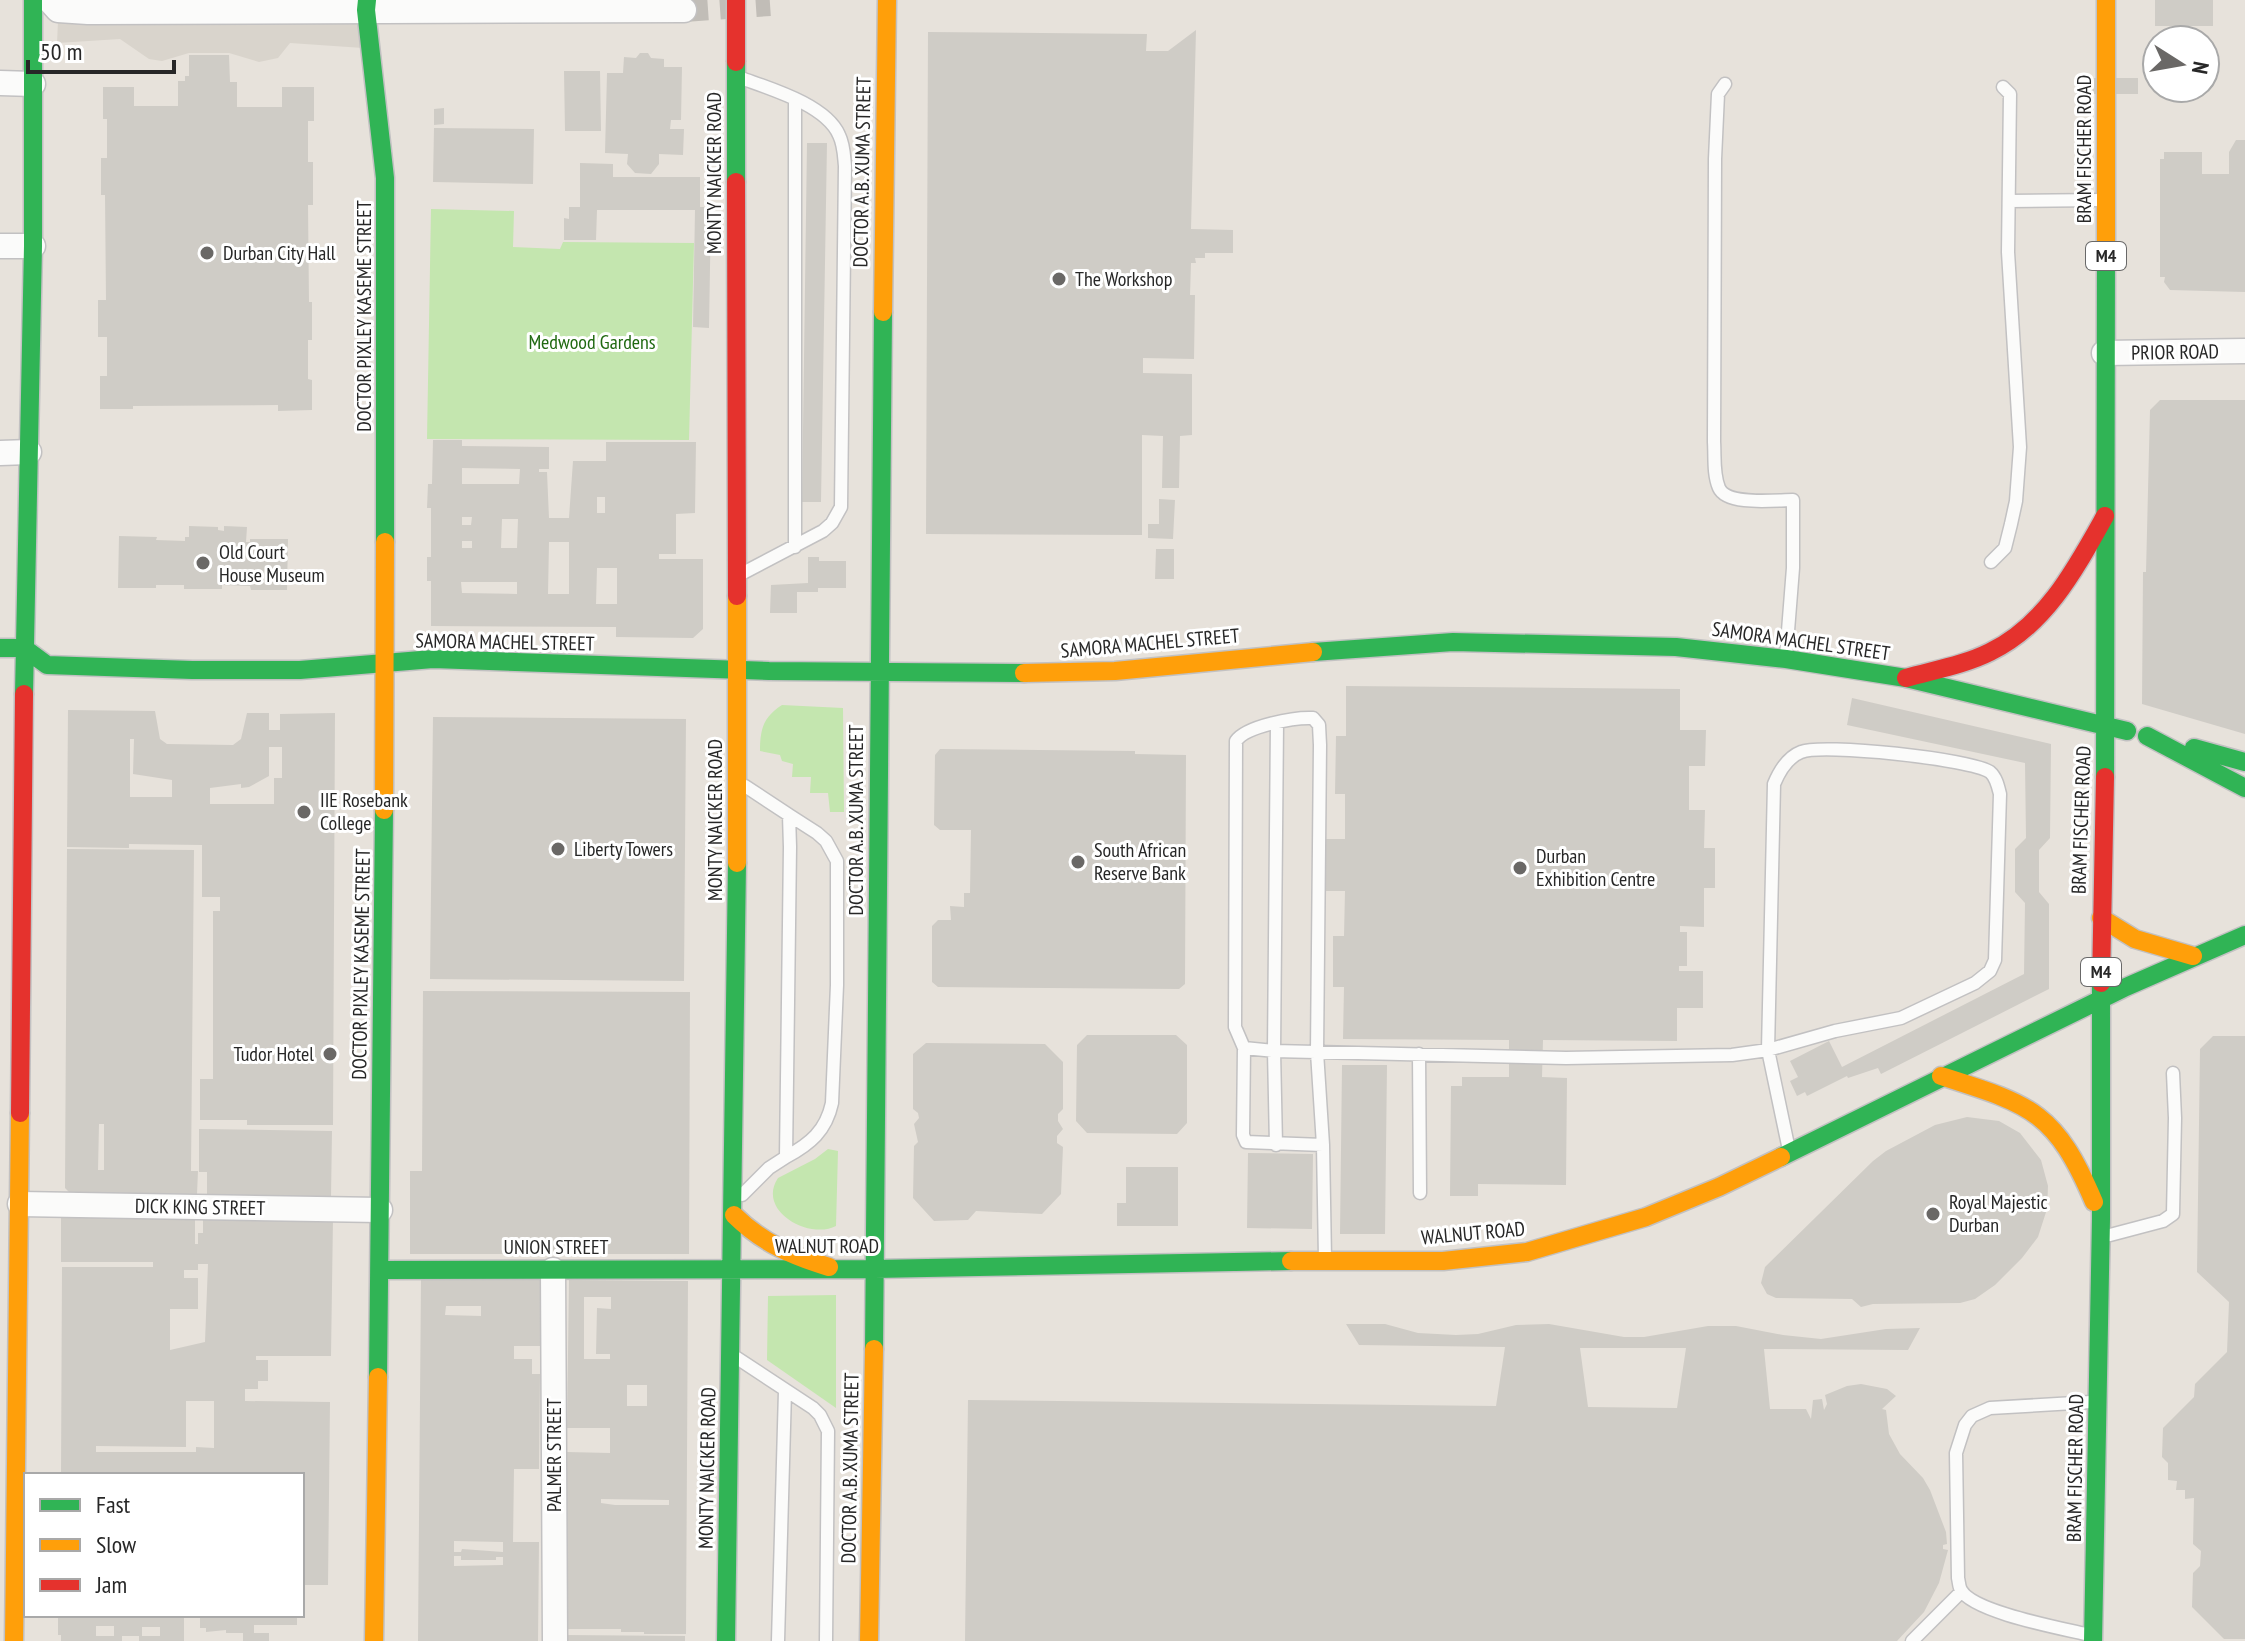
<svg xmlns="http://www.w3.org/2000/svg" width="2245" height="1641" viewBox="0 0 2245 1641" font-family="'PT Sans Narrow',sans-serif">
  <rect width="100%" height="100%" fill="#e7e2db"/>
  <path fill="#c4e6af" d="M431,209L514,211L513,247L560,249L563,242L694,243L689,440L427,439Z
    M782,705L843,708L844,812H830L828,793H810L811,777H792L793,764L782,761L780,755L760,751C760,730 763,717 782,705Z
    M828,1149L838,1151L836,1226C810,1240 756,1211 778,1178L815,1159Z
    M836,1295V1408L767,1360L768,1296Z"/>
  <path fill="#d9d4cc" d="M59,0H362L363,48L290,43L278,58L259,62L229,53H189L162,61L149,59L120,39L57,43Z"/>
  <path fill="#cfccc6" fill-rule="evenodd" d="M2155,0H2213V26H2155Z
    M1196,30L1191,229L1233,230V253H1205V258H1195L1196,263H1191L1190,295H1195L1194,359L1143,358V373L1192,374V435L1180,436L1179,488H1162L1163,436L1142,435V535L926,534L928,32L1147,34L1146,51H1168Z
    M640,53H648L651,58L664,59V67H682L681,120H671L670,129H684L683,155L659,154V164L651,174L635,173L627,164L628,154L605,153L607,73H623L624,57L636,58Z
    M189,55H229L230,82H237V107H282V87H314V121H308V162H313V205H308L309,302H312V340H308V379L312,380V410L278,411V405L133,406V409H100V376H107V337H98V300H106L105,195H101V158H107V119H103V87H134V106H178V81H185V76H189Z
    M564,71H600L601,131H565Z
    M2076,78H2138V94H2076Z
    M444,108V124L434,125V109Z
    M434,128L534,129L533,184L433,182Z
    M2236,140H2245V292L2170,290L2164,282L2165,277H2160V159H2164V152H2202V174H2229V152Z
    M807,143H827L821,502H802Z
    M580,163L613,164V177H700V207H711L709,328L693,327L695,210H597L596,240H564V218L569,219V207H580Z
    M2160,400H2245V734L2142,704L2143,572H2146L2150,410Z
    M433,440H462V446L549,447V469H539V472H547L549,518H569L573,461H606V442H696L695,513L676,514V554H659V559H703V629L693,638L616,637V627L431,626V581H427V557H431V508H427L428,484H432ZM462,468L520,469L519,484H462ZM597,497H605V513H597ZM462,517H472L471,525H462ZM502,519H518L517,548H501ZM462,541H472V548H462ZM549,542H569V594H548ZM597,568H617V604H596ZM461,582H517V594L462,593Z
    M1159,499L1175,500L1173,539L1148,538V524H1159Z
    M189,526L218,527V530L224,531V526L247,527L246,542H250V539H288L287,590H251L250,586L222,585V589H184V585H156V588H118L119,536L157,537L156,540L185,541V537H189Z
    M1156,549H1174V579H1155Z
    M808,557H819V561H846V588H818V592H797V613H770L771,585L808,583Z
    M1346,686L1680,689V730H1706L1705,766H1689V810H1705L1704,848H1715V888H1704V927L1680,926V932H1687V966H1679V971H1703V1008H1677V1041L1543,1040L1542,1077L1567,1078L1566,1185L1478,1184V1196H1450L1451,1086H1462V1077H1509V1040L1343,1039L1344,987H1333V936H1344L1345,891H1324V839H1345V794H1335L1336,736H1346Z
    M1852,698L2051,744L2050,838L2039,850V892L2049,904V989L1881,1074L1878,1068L1848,1078L1847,1076L1807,1096L1805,1092L1797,1096L1790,1081L1798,1077L1790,1061L1829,1041L1842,1067L2024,974L2025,903L2015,892V849L2026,838L2025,763L1847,725Z
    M68,710L155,711L160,739L167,744L233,745L241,739L247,713H269V730H280V714L335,713L333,1125H247V1120H200V1079H213V911H220V897H202V845L129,844V848L67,847ZM130,739H134L133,774L172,780V797H130ZM269,747H282V778H274V804H210V788L241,784V788L249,787L269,776Z
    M433,717L686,719L684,981L430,979Z
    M940,749L1135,751V754L1186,755L1185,984L1179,989L938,987L932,982V926L938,920H951L950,906L964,907V893H970L971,830H940L934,825L935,755Z
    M67,849L194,850L191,1171H198L197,1194L70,1193L65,1188ZM99,1124H104V1170H98Z
    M423,991L690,992L689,1254H410V1171H422Z
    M1087,1035H1176L1187,1045V1123L1177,1134L1087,1133L1076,1121L1077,1045Z
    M2213,1036H2245V1639H2224L2192,1607L2193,1573L2200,1566L2201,1551L2193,1544L2194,1498L2185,1499V1490H2176L2177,1481L2168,1480V1463L2162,1457L2163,1428L2194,1397L2195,1384L2227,1352L2229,1302L2197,1272L2200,1049Z
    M926,1043L1045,1044L1063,1062V1109L1058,1114V1121L1063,1129L1057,1136V1143L1063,1147L1061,1194L1042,1214L976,1211L968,1220L934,1221L913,1198L914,1146L918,1142L914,1124L919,1118L918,1113L913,1109V1054Z
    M1342,1065H1387L1385,1234H1340Z
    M1967,1117L1999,1121L2020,1133L2041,1160L2048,1186L2047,1209L2038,1237L2022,1258L1995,1285L1975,1299L1960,1303L1873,1304L1861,1307L1852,1299L1776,1298L1767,1294L1761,1283L1765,1267L1873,1161L1886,1151L1935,1125Z
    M199,1129L332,1131L331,1197H207V1172H199Z
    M1248,1153L1313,1154L1312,1229L1247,1228Z
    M1126,1167H1178V1226H1117V1203H1126Z
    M61,1217H195V1244H198V1233H203V1217L333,1218L331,1356H256V1360H268V1381H258V1389H245V1401L330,1402L328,1585H302V1475H61L62,1267H153V1262H61ZM198,1264H208L205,1342L170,1350V1309H198V1278H184V1270H198ZM186,1401H214V1448L196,1447V1452H96V1446L186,1447Z
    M421,1279L542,1280L541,1346H514V1359H532V1374H540L539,1469H514L513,1542H539L538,1641H418ZM446,1306H481V1316L445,1315ZM454,1541L503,1542V1552L462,1549L461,1552H454ZM454,1556H461V1560H496V1557H503V1565L454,1566Z
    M569,1280L688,1281L686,1634H644V1632H621V1629H566L567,1452L610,1453V1428H567ZM584,1297H611V1309L597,1308L596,1354H610V1359H584ZM627,1385H647V1406H627ZM601,1499L669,1500V1505H615L601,1503Z
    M1346,1324H1385L1418,1333L1456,1335L1478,1334L1516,1325L1549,1324L1624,1337H1644L1708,1326H1736L1783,1335L1821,1339L1886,1329L1920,1328L1908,1350L1764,1349L1770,1409H1806L1811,1419L1813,1400L1822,1399L1824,1410L1827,1404L1825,1395L1847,1386L1861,1384L1887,1389L1896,1396L1882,1409L1886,1410L1889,1434L1900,1454L1923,1478L1930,1490L1946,1532L1947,1544L1943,1545V1549L1948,1550L1939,1583L1924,1612L1897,1641H965L968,1400L1496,1406L1505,1347L1359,1345ZM1580,1348H1686L1677,1408L1588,1407Z
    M58,1615H184V1641H139V1636H160V1627H142V1636H122V1641H61V1635H58ZM96,1626H114V1636H96Z
    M200,1615H297V1625H254V1633H269V1641H243V1633H226V1630L206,1632V1628H200Z
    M565,1635L685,1636V1641H565Z"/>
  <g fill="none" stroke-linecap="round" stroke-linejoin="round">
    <path stroke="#c1bdb7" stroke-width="24" stroke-dasharray="24 12" stroke-linecap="butt" d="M684,10L770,4"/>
    <defs>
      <path id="lane" d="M741,78C771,89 826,105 839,135C844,145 844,156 845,166L841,507L832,523L823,531L743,573
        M1725,84L1718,94L1715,159L1714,442C1715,456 1713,474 1719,488C1727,506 1775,500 1793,500V568L1786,656
        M795,100V547
        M2009,201L2100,200
        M1991,562L2005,548L2011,524L2016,501L2020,447L2008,252L2010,94L2003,87
        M1244,1048L1274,1051L1566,1058L1732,1055L1768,1050L1835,1031L1901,1018L1975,983L1990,971L1995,960L2000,794C1998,786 1996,777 1990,772C1971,759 1822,743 1801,752C1788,757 1779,772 1774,784L1768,1050L1789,1150
        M1419,1054L1420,1193
        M1276,1145L1274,1051L1277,723
        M1323,1145L1246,1142L1243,1135L1244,1048L1235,1027L1236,741C1246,726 1295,717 1313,718L1319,725L1320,745L1317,1052L1323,1145L1325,1259
        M786,1157C810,1144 826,1131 832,1103L837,985V861L826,841L817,833L789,815
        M742,1195L769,1168L786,1157L790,847L789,815L745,786
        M2110,1235L2163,1221L2173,1214L2175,1118L2173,1073
        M737,1358L813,1408L820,1415L828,1431L826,1641
        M2085,1634C2060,1628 1973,1612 1961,1590C1959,1587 1959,1582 1958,1578L1956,1453L1965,1425L1972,1416L1990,1408L2091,1402
        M778,1641L785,1391
        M1912,1641L1961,1592"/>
      <path id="street" d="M49,0L58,10L88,12L684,10
        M0,83L33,84
        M0,246H33
        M2104,353L2245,351
        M0,453L29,452
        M20,1204L380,1210
        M553,1270L555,1641"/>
      <path id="fast" d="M367,0L366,10L385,178V542
        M736,62V182
        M0,648H24L47,665L192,670H300L433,659L769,671L1024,673
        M1313,652L1453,642L1676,647L1786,659L1906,678L2127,731
        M24,694L33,246V0
        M2147,736L2245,788
        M2194,748L2245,762
        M2105,777L2106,244
        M1781,1157L2126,987L2245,935
        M380,1270L875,1269L1291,1261
        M874,1349L883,312
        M378,1377L384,810
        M726,1641L737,863
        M2093,1641L2101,1219V983"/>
      <path id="slow" d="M2106,0V244
        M883,312L887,0
        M1024,673L1115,671L1313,652
        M384,810L385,542
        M737,863V596
        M2101,918L2135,939L2193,956
        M1941,1076C2032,1105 2055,1111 2094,1202
        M734,1215C761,1242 792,1256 829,1267
        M1291,1261H1443L1527,1252L1646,1217L1719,1187L1781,1157
        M14,1641L20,1113
        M374,1641L378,1377
        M869,1641L874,1349"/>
      <path id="jam" d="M736,182L737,596
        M1906,678C1934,670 1964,665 1990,652C2046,625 2076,568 2105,516
        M2101,983L2105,777
        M20,1113L24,694"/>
    </defs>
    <use href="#lane" stroke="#c2c1c2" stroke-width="15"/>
    <use href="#street" stroke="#c2c1c2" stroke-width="27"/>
    <use href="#fast" stroke="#c2c1c2" stroke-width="21"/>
    <use href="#slow" stroke="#c2c1c2" stroke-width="21"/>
    <use href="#jam" stroke="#c2c1c2" stroke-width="21"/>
    <use href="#lane" stroke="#fbfbfa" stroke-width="12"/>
    <use href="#street" stroke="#fbfbfa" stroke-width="24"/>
    <use href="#fast" stroke="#30b455" stroke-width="18"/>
    <use href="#slow" stroke="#ff9f0a" stroke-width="18"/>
    <use href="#jam" stroke="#e5322d" stroke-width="18"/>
    <defs>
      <path id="jam-bridge" d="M736,0V62"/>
    </defs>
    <use href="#jam-bridge" stroke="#c3c1bf" stroke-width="21" stroke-linecap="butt"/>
    <use href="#jam-bridge" stroke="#e5322d" stroke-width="18"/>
  </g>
  <g fill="#6a6866" stroke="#fff" stroke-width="3">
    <circle cx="207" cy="253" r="8"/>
    <circle cx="1059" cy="279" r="8"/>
    <circle cx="203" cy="563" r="8"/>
    <circle cx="304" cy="812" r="8"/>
    <circle cx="558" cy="849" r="8"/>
    <circle cx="1078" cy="862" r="8"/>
    <circle cx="1520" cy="868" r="8"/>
    <circle cx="330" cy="1054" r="8"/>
    <circle cx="1933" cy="1214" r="8"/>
  </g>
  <g text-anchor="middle" stroke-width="6" stroke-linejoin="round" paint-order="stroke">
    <g fill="#fff" stroke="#686868" stroke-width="2">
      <rect x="2086" y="242" width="40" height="28" rx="6"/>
      <rect x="2081" y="958" width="40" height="28" rx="6"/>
    </g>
    <g font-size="18" font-weight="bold" fill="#272727">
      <text x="2106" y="262">M4</text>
      <text x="2101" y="978">M4</text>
    </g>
    <g font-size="20" fill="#272727" stroke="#fff">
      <text transform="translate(2084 149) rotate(-90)" y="7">BRAM FISCHER ROAD</text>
      <text transform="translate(862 172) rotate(-89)" y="7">DOCTOR A.B. XUMA STREET</text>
      <text transform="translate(714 173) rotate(-90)" y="7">MONTY NAICKER ROAD</text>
      <text transform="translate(364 316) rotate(-90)" y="7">DOCTOR PIXLEY KASEME STREET</text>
      <text transform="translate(2175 352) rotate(-1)" y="7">PRIOR ROAD</text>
      <text transform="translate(1801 641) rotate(8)" y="7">SAMORA MACHEL STREET</text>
      <text transform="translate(505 642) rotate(1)" y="7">SAMORA MACHEL STREET</text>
      <text transform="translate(1150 643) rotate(-5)" y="7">SAMORA MACHEL STREET</text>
      <text transform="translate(715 820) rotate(-90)" y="7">MONTY NAICKER ROAD</text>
      <text transform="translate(856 820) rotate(-90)" y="7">DOCTOR A.B. XUMA STREET</text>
      <text transform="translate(2081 820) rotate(-88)" y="7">BRAM FISCHER ROAD</text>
      <text transform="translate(361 964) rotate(-89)" y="7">DOCTOR PIXLEY KASEME STREET</text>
      <text transform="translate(200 1207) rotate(1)" y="7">DICK KING STREET</text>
      <text transform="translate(1473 1233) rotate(-5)" y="7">WALNUT ROAD</text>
      <text x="827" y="1253">WALNUT ROAD</text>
      <text x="556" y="1254">UNION STREET</text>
      <text transform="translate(554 1455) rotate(-90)" y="7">PALMER STREET</text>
      <text transform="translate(707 1468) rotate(-89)" y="7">MONTY NAICKER ROAD</text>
      <text transform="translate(850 1468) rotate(-89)" y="7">DOCTOR A.B. XUMA STREET</text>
      <text transform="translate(2075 1468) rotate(-89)" y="7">BRAM FISCHER ROAD</text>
    </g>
    <g font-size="20" fill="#272727" stroke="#fff" text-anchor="start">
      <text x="223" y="260">Durban City Hall</text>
      <text x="1075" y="286">The Workshop</text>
      <text x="219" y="559">Old Court<tspan x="219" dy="23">House Museum</tspan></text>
      <text x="320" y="807">IIE Rosebank<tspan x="320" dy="23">College</tspan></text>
      <text x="574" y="856">Liberty Towers</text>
      <text x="1094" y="857">South African<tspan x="1094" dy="23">Reserve Bank</tspan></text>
      <text x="1536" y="863">Durban<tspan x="1536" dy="23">Exhibition Centre</tspan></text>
      <text x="314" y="1061" text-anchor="end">Tudor Hotel</text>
      <text x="1949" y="1209">Royal Majestic<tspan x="1949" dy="23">Durban</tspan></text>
    </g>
    <g font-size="20" fill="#206911" stroke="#fff">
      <text x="592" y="349">Medwood Gardens</text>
    </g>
  </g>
  <rect x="24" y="1473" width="280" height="144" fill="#ffffff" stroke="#a9a9a9" stroke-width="2"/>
  <rect x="40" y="1499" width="40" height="12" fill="#30b455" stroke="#a9a9a9" stroke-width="2"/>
  <text x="96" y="1513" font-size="24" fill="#272727">Fast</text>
  <rect x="40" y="1539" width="40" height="12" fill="#ff9f0a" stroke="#a9a9a9" stroke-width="2"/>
  <text x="96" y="1553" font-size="24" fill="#272727">Slow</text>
  <rect x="40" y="1579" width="40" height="12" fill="#e5322d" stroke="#a9a9a9" stroke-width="2"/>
  <text x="96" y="1593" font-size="24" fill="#272727">Jam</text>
  <g transform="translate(2181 64) rotate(101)"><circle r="38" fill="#ffffff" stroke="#a9a9a9" stroke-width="2"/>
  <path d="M0-6L14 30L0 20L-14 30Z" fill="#6a6866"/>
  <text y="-12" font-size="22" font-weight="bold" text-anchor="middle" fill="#272727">N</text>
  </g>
  <path d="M28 60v12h146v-12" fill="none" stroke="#272727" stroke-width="4"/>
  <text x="40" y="60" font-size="24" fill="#272727" stroke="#ffffff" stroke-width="6" paint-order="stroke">50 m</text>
</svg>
